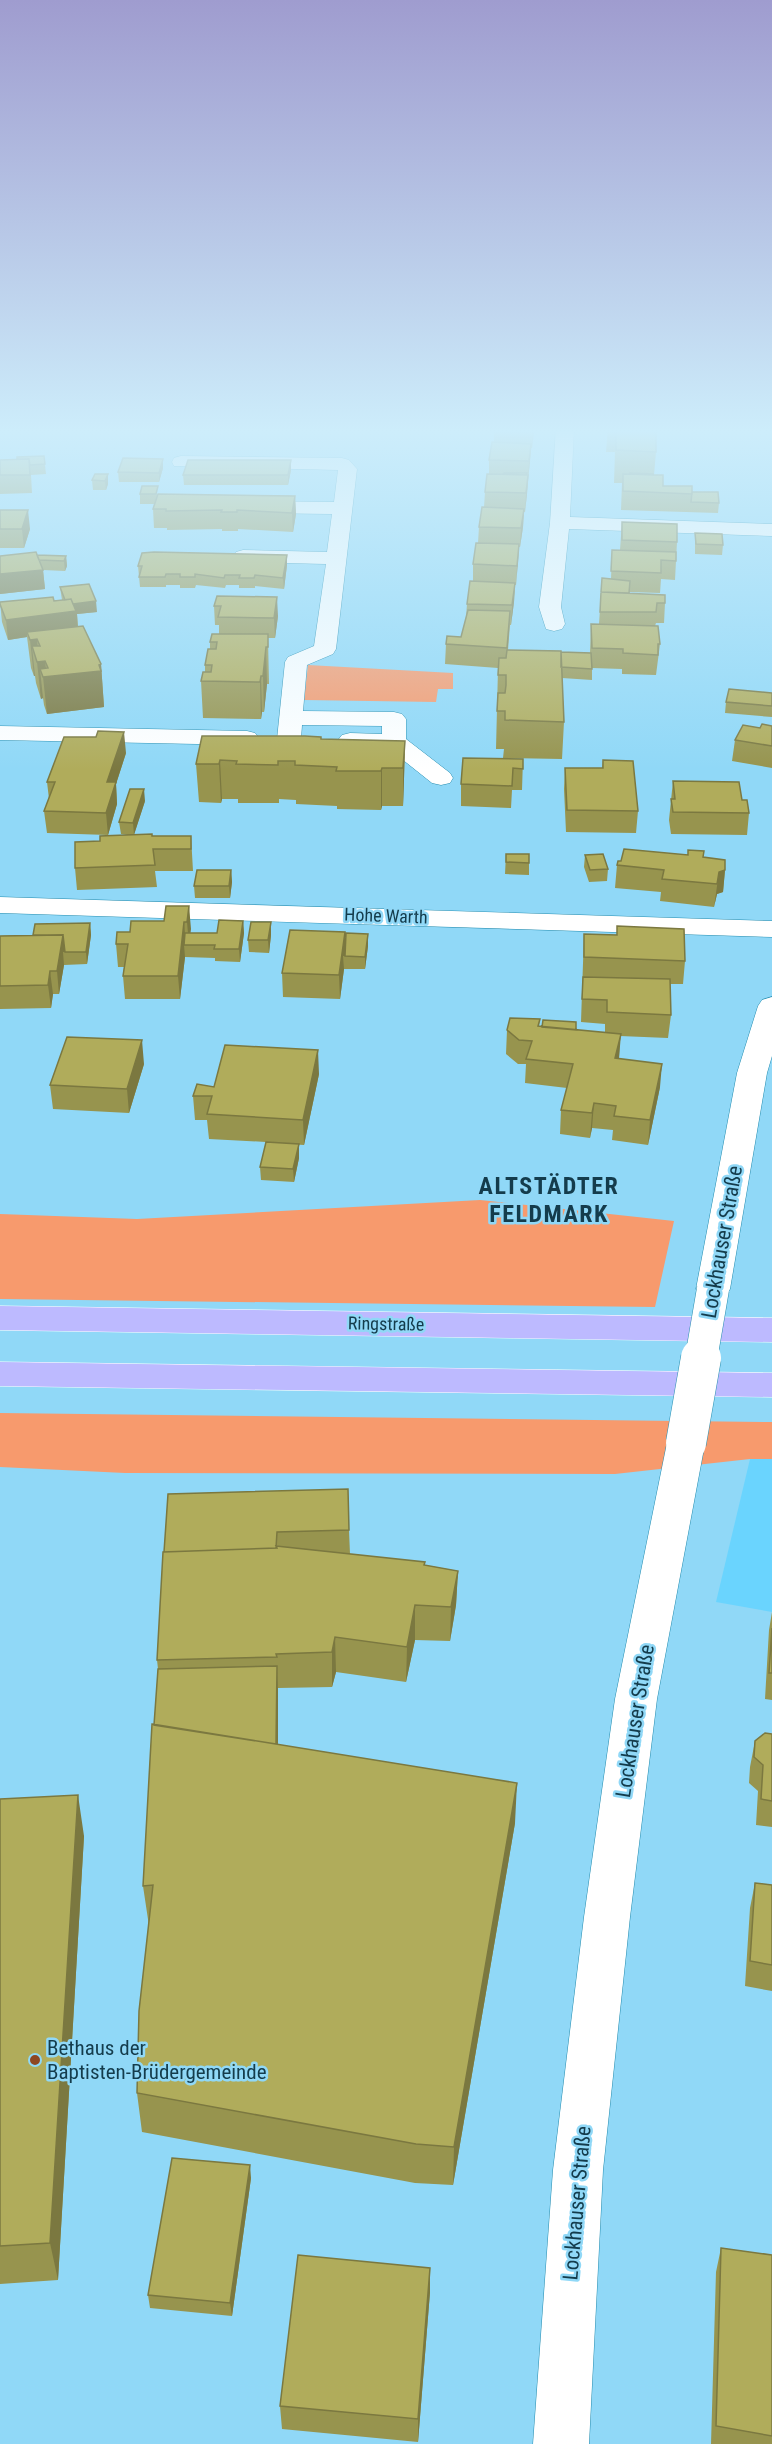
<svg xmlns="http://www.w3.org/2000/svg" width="772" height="2444" viewBox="0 0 772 2444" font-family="'Roboto Condensed',sans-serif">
  <rect width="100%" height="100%" fill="#90d8f7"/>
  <path fill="#6ad4fe" d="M750,1459H772V1612L716,1602Z"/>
  <path fill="#f79a6d" d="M308,665L453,673V689H438L436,702L304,700Z
    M480,1200L674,1221L655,1307L0,1299V1214L137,1219Z
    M0,1413L772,1422V1459H750L615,1474L125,1473L0,1467Z"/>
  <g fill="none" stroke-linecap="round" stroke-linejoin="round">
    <defs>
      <path id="minor" d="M556,428H574L570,517L772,524V536L569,529L561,607L565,624L562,629L554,631L546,629L539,607L550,523Z
        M181,456L342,458L349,460L357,469L336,649L333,654L307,665L303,711L394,712L402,714L406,719V739L450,773L453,778L450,783L441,785L432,783L388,748L342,745L338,740L342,735L350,733L382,734V726L302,725L301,739L297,744L289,746L281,744L277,739L285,662L288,657L314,646L326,564L243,562L236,560L233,556L236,552L243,550L327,552L332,514L252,513L245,511L242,507L245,503L252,501L334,502L338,470L174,466L172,462L174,458Z
        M0,726L247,731L255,733L259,738L255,743L247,745L0,740Z
        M0,897L772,921V937L0,913Z
        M772,997V1056L767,1073L730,1289L725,1297L713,1300L701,1297L696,1289L737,1073L758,1006L762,1000Z
        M686,1430L699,1434L705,1443L657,1699L630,1917L603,2170L589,2444H533L553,2170L584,1917L615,1699L667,1443L673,1434Z"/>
      <path id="highway" d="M0,1306L772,1318V1342L0,1330Z
        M0,1362L772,1373V1397L0,1386Z"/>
    </defs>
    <use href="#minor" stroke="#228bae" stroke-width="1"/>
    <use href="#highway" stroke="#fff" stroke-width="1"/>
    <use href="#minor" fill="#fff" fill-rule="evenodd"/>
    <use href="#highway" fill="#bdbaff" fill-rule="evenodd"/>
    <defs>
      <path id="minor-bridge-far1" d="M701,1359L713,1289"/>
      <path id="minor-bridge" d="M686,1443L701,1358"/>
    </defs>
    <use href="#minor-bridge-far1" stroke="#228bae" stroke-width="33" stroke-linecap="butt"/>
    <use href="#minor-bridge" stroke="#228bae" stroke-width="41" stroke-linecap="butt"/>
    <use href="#minor-bridge-far1" stroke="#fff" stroke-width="32"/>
    <use href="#minor-bridge" stroke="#fff" stroke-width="40"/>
  </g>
  <path fill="#97944e" d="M494,428H534L532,448H531L527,494L525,512H524L523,527L520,547H519L516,585H515L514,602L511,625H510L508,650L590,653L591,624H599L602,578L611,579L612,550H620L622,522L677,542L675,580L661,579L660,593L630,592L629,593L665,603L664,623H656L655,626L660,644L656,675L622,674V669L592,668V680L562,678L564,722L562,759L503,758L504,749H496L498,668L445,664L446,644L461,637L466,617L467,604L473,581V564L478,543L479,527L484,507L485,492L489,474V460L494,442Z
    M608,428H647V430L656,452L654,475L663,486L692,492L719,503L718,513L621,510L622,483H614L615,452H606Z
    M713,428H737L736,430L713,429Z
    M44,456L46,474L31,475L32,493L0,494V460L17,459Z
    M291,460V470L288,485H184L183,475Z
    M163,468L159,482H119L118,472Z
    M108,474V484L106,490H93L92,480Z
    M140,494L295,496L296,514L293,532L238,529V531H222V529L167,530V528H154L153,509L154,504H140Z
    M0,510L30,529L24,548H0Z
    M695,533L723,545L722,555L695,554Z
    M37,555L66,556L67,566L65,571L43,570L45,589L0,594V556Z
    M287,565L284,589L255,586V588H239V585H226L225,588L196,585L195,588H180V585H166V587H140L138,566Z
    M60,587L97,612L77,614L78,626L101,664L104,707L47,714L44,705L43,698L41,699L36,683L35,676H34L31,668L27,637L8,640L2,622L0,602L62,600Z
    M217,596L278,616L275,638H268L269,684H267L264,712H262L261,719L203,718L201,681L205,672V665L210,649V642L219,634V625H215L214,606Z
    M772,693V717L725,713L726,702Z
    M772,726V768L732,761L735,740L760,728Z
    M321,739L405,741L404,779L403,806H382L381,810L337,809V806L296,804V800L279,799V803H238V799H222L221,803L199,802L196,764Z
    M126,753L116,784L117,804L108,835L47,833L44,811L49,799L47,782Z
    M523,759L522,790H512L511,808L461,806V784Z
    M603,760L638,811L636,833L566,832L564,789L565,768H602Z
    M673,781L742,800L749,813L747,835L671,834L669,820Z
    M145,801L134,834L152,836H191L193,871H155L157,887L77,890L75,868L100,841L128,835L121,834L119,822Z
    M506,854H529V875L505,874Z
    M585,855L608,869L607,881L589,882L584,867Z
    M703,857L725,870L723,892L717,894L714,907L660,901L661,892L615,888L617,865Z
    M231,870L232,882L230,898H195L194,886Z
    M189,906L190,933H217L243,921L244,933L240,962L215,961V958L185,957L180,999H125L123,976L124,967H118L116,944L130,932L164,921Z
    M90,923L91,935L87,964L64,965L59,994H53L51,1008L0,1009V936L33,935Z
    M368,934V946L365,969H344L340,999L283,997L282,973Z
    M584,934L685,961L683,984H670L671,1015L668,1038L620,1036L619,1058L660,1087L648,1145L612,1140L613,1130L592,1128L590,1138L560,1134L561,1110L567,1088L525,1083L526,1064H518L506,1054L507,1030L540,1019L539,1026L605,1033V1024L581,1022Z
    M271,935L269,953L249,952L248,940Z
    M144,1064L129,1113L53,1109L50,1085Z
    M319,1074L304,1145L272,1143L299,1144V1158L294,1182L261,1180L260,1167L266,1142L209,1139L207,1120H195L193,1096L214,1087Z
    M168,1494L349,1530L350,1554L425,1565L458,1571L456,1605L450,1641L415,1640L406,1682L336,1672L332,1687L278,1688V1744L515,1823L453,2185L415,2183L142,2132L137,2093L149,1926L143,1886L154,1725L158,1669L157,1660Z
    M772,1612V1700L765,1699L769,1630Z
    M772,1734V1827L756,1825L758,1791L749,1783L750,1767L755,1741Z
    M0,1799L84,1836L58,2280L0,2284Z
    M755,1883L772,1885V1991L745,1986L750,1908Z
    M251,2178L232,2316L150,2308L148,2295Z
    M721,2248L772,2255V2444H711L716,2272Z
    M430,2268V2292L418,2442L282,2429L280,2406Z"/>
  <path fill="#7b7840" d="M533,428H534V432L532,448Z
    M531,444L530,462L528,479L529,461Z
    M163,459V468L159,482V473Z
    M291,460V470L288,485V475Z
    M108,474V484L106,490L105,481Z
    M528,475L527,494L525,512L526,493Z
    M295,496L296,514L293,532L292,513Z
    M524,509L523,527L520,547L521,528Z
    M28,510L30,529L24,548L22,529Z
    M519,544L518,563L516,585L517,566Z
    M287,555V565L284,589L283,578Z
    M66,556L67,566L65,571L64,561Z
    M43,570L45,589L0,594V574Z
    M515,583L514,602L511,625L512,605Z
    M277,597L278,616L275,638L274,618Z
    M96,601L97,612L77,614L78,631L27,632V637L8,640L6,620L67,604Z
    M37,639L39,662L45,661L47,677L101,664L104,707L47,714L43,677L40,669L43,698L41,699L37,662L32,646L35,676H34L30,640Z
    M266,647L267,684L264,712L263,676Z
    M261,676L262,712L261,719L260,682Z
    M124,732L126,753L116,784L117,804L108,835L106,813L107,782Z
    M405,741L404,779L403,806V768Z
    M220,760L222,799L221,803L219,764Z
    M382,768V806L381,810V771Z
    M144,789L145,801L134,835L133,823Z
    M231,870L232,882L230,898L229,886Z
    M725,870L723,892L717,894L714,907L719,872Z
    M189,906L191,929L189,945L187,922Z
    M243,921L244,933L240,962L239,949Z
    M184,922L186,945H184L185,957L180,999L178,976Z
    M271,922V935L269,953L268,940Z
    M90,923L91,935L87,964L86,952Z
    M345,932V956H343L344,969L340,999L339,975Z
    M368,934V946L365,969V957Z
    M63,935L65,952H63L64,965L59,994L57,971Z
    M50,971L53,994L51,1008L48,985Z
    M621,1034L619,1058L614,1082L615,1058Z
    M142,1040L144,1064L129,1113L127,1089Z
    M318,1050L319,1074L304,1145L303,1120Z
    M662,1064L660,1087L648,1145L650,1120Z
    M594,1103L592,1128L590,1138L592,1113Z
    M299,1144V1158L294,1182L293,1169Z
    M458,1571L456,1605L450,1641L451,1607Z
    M415,1605V1640L406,1682L407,1647Z
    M335,1637L336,1672L332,1687V1652Z
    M277,1666L278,1692V1785L276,1759Z
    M517,1783L515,1823L453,2185L454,2147Z
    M78,1795L84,1836L58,2280L50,2243Z
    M250,2165L251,2178L232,2316L230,2303Z
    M430,2268V2292L418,2442V2419Z"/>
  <path fill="#b0ac5b" stroke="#7b7840" stroke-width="1.5" d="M494,428H533V431L494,429Z
    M616,429L656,430V452L616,450Z
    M492,442L531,444L529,461L489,460Z
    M44,456L45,464L30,465L29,459H17V457Z
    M123,458L163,459L159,473L118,472Z
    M29,459L30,475H0V460Z
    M188,460H291L288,475H183Z
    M504,473H527L526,475L503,474Z
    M630,473L653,474V475L630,474Z
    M95,474H108L105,481L92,480Z
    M487,474L528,475L526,493L485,492Z
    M623,474L663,475V486H692V494L623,491Z
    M142,486H158L156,494H140Z
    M692,492H718L719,503L691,502Z
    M158,494L295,496L292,513L237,510V512H221L222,510L166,511V509H153Z
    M482,507L524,509L521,528L479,527Z
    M0,510H28L22,529H0Z
    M622,522L677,524V542L622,540Z
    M695,533L722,534L723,545L696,544Z
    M476,543L519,544L517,566L473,564Z
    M612,550L676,552V561L661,560V573L611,571Z
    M36,552L43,570L0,574V556Z
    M154,552L287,555L283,578L255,575L254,578H239L240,575H225L224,578L195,574V577H180V574H166L165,577H139L142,566H138L142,553Z
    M37,555L66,556L64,561L39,560Z
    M602,578L630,581L629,593L601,592Z
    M470,581L515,583L512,605L467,604Z
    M89,584L96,601L73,604L71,599L65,600L60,587Z
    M601,592L665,595V603H657L656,612H600Z
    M217,596L277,597L274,618L218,617L221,606H214Z
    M53,597L54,601L71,599L76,611L6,620L0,604V602Z
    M468,610L510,611L507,648L446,644L447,636L461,637Z
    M591,624L658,626L660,644H658V655L623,653V649L592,648Z
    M83,626L101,664L99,665L101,671L43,677L40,669L48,668L45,661L37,662L32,646H40L37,639L30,640L27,632Z
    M212,634H268V647H266L263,676H261L260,682L201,681L203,672H211L212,665H205L208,649H216L217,642H210Z
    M507,650L561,651L564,722L505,720V711H497L498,693H505L506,685V675H498L499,658H506Z
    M561,652L591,653L592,669L561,667Z
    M729,689L772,693V706L726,702Z
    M762,724L772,726V746L735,740L743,725L760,728Z
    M98,731L124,732L107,782H116L106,813L44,811L55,782H47L64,737H96Z
    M202,736H305L321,737V739L405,741L403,768H382L381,771H336L337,767L295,765V761H278V765L236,764L237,761L220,760L219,764H196Z
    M463,758L523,759V769L513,768L512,786L461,784Z
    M603,760L633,761L638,811L567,810L565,768H603Z
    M673,781L739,782L742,800H747L749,813L673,812L671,799H675Z
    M130,789H144L133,823L119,822Z
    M152,834V836H191V849H153L155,865L75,868V842L100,841V836Z
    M624,849L688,855V850L704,851L703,857L725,860V870L719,872L717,884L662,879L664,870L617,865L618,861H621Z
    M506,854H529V863L506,862Z
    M603,854L608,869L590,870L585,855Z
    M197,870H231L229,886H194Z
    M166,906H189L187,922H184L178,976H123L128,944H116L117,932H130L131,921H164Z
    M219,920L243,921L239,949H214L215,945H184L185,933H217Z
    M251,922H271L268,940H248Z
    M90,923L86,952H65L63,935H33L35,924Z
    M617,926L684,929L685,961L584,957V934L617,935Z
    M290,930L345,932L339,975L282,973Z
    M346,933L368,934L365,957L345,956Z
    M63,935L57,971H50L48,985L0,986V936Z
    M583,977L670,979L671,1015L607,1012V1000L582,999Z
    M510,1018L540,1019L538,1026L621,1034L615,1058L662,1064L650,1120L614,1116L616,1106L594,1103L592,1113L561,1110L573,1064L526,1059L532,1041L519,1040L507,1030Z
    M543,1020L576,1022V1030L542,1027Z
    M67,1037L142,1040L127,1089L50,1085Z
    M225,1045L318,1050L303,1120L207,1114L212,1096H193L197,1084L214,1087Z
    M266,1142L299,1144L293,1169L260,1167Z
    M348,1489L349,1530L277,1532L276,1548L164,1552L168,1494Z
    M276,1546L425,1562L424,1565L458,1571L451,1607L415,1605L407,1647L335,1637L332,1652L276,1654L277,1657L157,1660L163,1552L277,1548Z
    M772,1628V1673H769Z
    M277,1666L276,1744L154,1725L158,1669Z
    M152,1724L517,1783L454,2147L416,2144L137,2093L139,2011L153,1885L143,1886Z
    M765,1733L772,1734V1801L761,1799L763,1765L754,1757L755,1741Z
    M78,1795L50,2243L0,2246V1799Z
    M755,1883L772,1885V1965L750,1961Z
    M172,2158L250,2165L230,2303L148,2295Z
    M721,2248L772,2255V2436L716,2426Z
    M298,2255L430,2268L418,2419L280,2406Z"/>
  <linearGradient id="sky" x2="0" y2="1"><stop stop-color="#9f9ccf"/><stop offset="0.56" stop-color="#cdedfb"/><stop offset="1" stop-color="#cdedfb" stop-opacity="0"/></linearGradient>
  <rect width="772" height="770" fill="url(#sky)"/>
  <circle fill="#8e4722" stroke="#90d8f7" stroke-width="2" cx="35" cy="2060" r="6"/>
  <g text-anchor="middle" stroke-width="5" stroke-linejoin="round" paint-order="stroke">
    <g font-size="18" fill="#143c4c" stroke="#90d8f7">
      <text transform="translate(386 916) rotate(2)" y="6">Hohe Warth</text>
      <text transform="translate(386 1324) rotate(1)" y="6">Ringstraße</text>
    </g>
    <g font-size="21" fill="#143c4c" stroke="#90d8f7">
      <text transform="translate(722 1242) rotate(-80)" y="7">Lockhauser Straße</text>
      <text transform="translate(635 1721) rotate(-81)" y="7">Lockhauser Straße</text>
      <text transform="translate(577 2203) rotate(-85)" y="7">Lockhauser Straße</text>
    </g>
    <g font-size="21" fill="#143c4c" stroke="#90d8f7" text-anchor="start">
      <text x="47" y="2055">Bethaus der<tspan x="47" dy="24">Baptisten-Brüdergemeinde</tspan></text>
    </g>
    <g font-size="24" font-weight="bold" letter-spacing="1.5" fill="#143c4c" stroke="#90d8f7">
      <text x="549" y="1194">ALTSTÄDTER<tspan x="549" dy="28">FELDMARK</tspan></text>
    </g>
  </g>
</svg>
